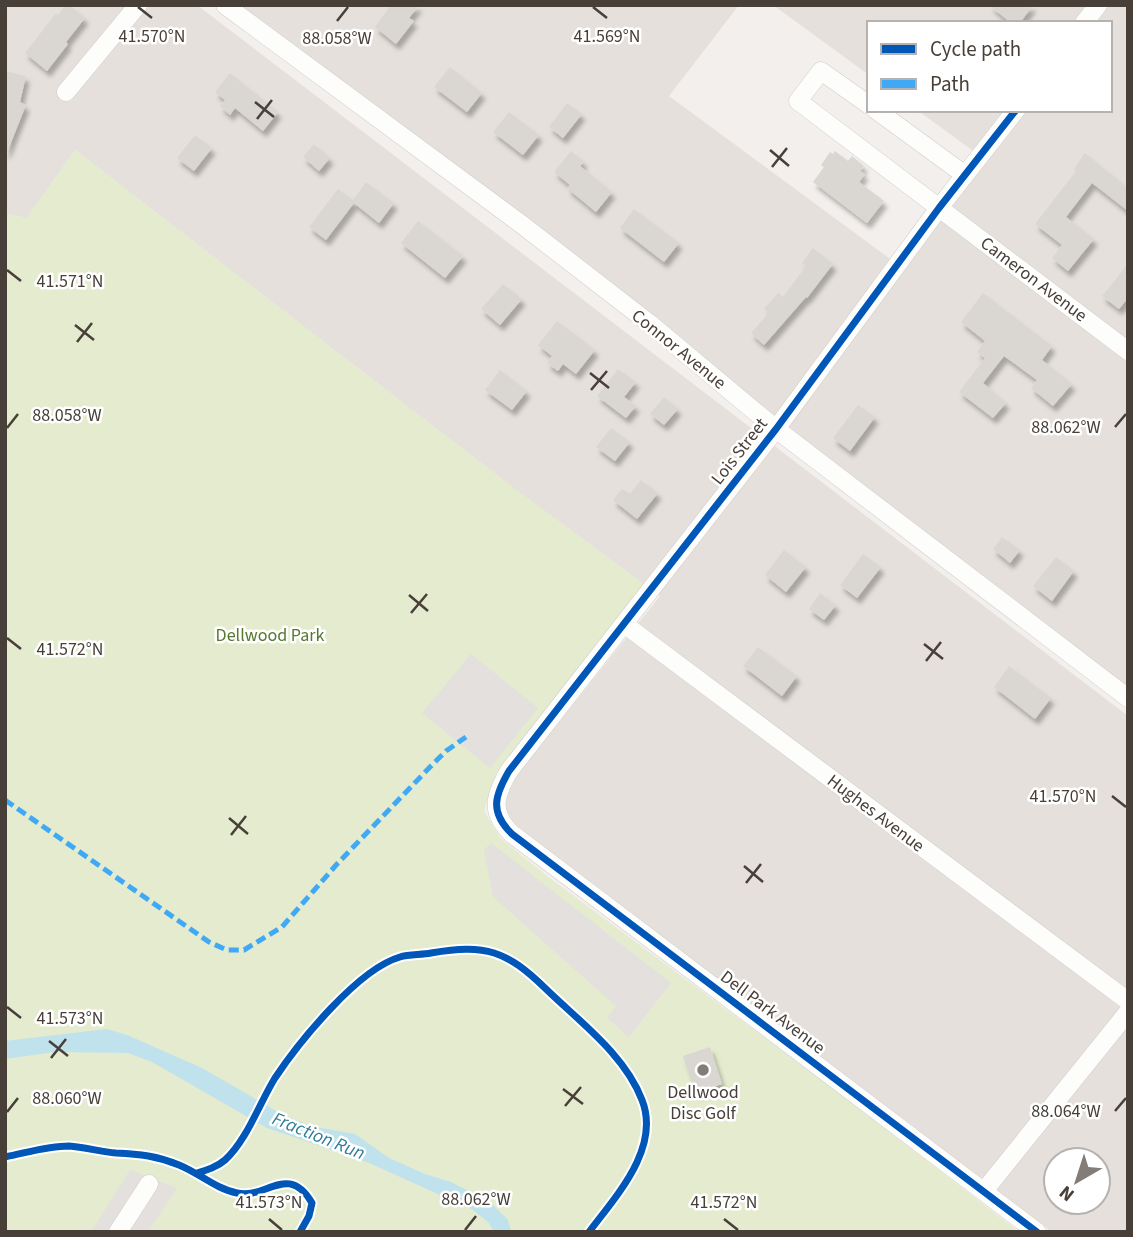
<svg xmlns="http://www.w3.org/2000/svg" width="1133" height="1237" viewBox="0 0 1133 1237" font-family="'Source Sans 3',sans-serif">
  <defs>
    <filter id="shadow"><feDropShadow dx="3.5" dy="6" stdDeviation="2" flood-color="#0004"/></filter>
  </defs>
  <rect width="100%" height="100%" fill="#f2efec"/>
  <path fill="#e5e0db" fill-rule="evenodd" d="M5,5H197L1128,716V1232H1052L515,828L504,811L506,788L660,596L516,490L75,150L27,218L5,214ZM1056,1160H1098V1202H1056Z
    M227,5H739L669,96L893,261L773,418Z
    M773,5H1087L1074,23H869V75Z
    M1098,5L1128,7V692L783,428L1020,110H1110V23H1085Z
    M917,110H1008L976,153Z"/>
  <path fill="#e4ebce" d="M75,150L516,490L645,585L496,774L484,811L500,838L547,876L837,1092L1019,1232H5V214L27,218Z"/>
  <path fill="#e4e0dd" d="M471,654L538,708L490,768L422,713Z
    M491,843L671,983L629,1037L607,1018L616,1006L493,897L484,850Z
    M130,1170L177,1188L148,1232H91Z"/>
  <path fill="#c0e2ed" d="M107,1029L127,1035L202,1068L283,1115L311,1126L355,1134L389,1158L425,1174L451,1182L489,1201L508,1220L511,1232H494L489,1223L473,1210L367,1162L267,1128L152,1062L128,1053L55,1052L5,1059V1041Z"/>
  <path fill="#dad7d3" filter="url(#shadow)" d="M65,5H69L85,18L66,42L68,44L47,71L25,53L56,13L58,15Z
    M391,5H419L409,18L414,21L396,44L375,27Z
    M989,5H1033L1020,23H1011Z
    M450,67L482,93L467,112L434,87Z
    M5,71L26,76L20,102L26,105L6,155Z
    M230,73L278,112L263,131L235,108L230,115L220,106L225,100L215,92Z
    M567,103L582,114L563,138L549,127Z
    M509,112L539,135L523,155L493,132Z
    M195,135L212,148L194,171L177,158Z
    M314,144L330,158L319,171L303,157Z
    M571,151L584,162L580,166L612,192L596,212L567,188L570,185L554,172Z
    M835,151L848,161L852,156L864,166L860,171L865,174L859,182L884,201L867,223L813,182L824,167L821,165L830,152L833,154Z
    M1085,153L1128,188V211L1092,183L1066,217L1094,239L1068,271L1052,258L1062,245L1035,224L1076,171L1074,169Z
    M366,182L394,203L379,223L354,203L326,240L309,227L338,189L353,200Z
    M634,209L679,243L664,262L620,228Z
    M418,221L463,256L445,278L401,243Z
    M813,248L833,264L807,298L806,297L764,345L751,333L769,313L764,309L778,293L783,297L806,266L802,263Z
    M1128,264V298L1119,309L1102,296Z
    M503,284L522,299L500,325L481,309Z
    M983,293L1052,346L1042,360L1072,384L1053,406L1031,388L1037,380L1004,356L983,383L1006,403L993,418L959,392L985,358L977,352L985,341L961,322Z
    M557,321L595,350L576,374L563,364L558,371L547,363L552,356L538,345Z
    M618,369L636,382L624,397L636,406L626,418L597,396Z
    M500,370L527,391L512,410L485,390Z
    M664,397L678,409L664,425L650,414Z
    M858,405L875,417L850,451L833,438Z
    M611,428L630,442L615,461L596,447Z
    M641,480L658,493L637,519L613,500L622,489L630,494Z
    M1002,537L1020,550L1010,563L993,549Z
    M784,550L806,567L786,592L765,575Z
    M863,554L881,567L857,598L840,585Z
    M1056,557L1074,571L1052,601L1033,586Z
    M820,593L836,605L824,620L809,609Z
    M758,647L797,676L782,696L743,666Z
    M1009,666L1051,698L1035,719L994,687Z
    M710,1047L722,1084L696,1093L683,1056Z"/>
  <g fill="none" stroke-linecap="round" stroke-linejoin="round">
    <defs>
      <path id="minor" d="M225,5L521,224L649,323L776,429L1128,698
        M1084,23L1098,5
        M66,92L138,5
        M869,105L821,71L798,101L1128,351
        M876,110L965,175
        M1016,110L939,208L776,429L509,771C495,795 489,812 512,834L1037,1232
        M624,624L1128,1001
        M984,1191L1128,1012
        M118,1232L149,1184"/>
    </defs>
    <use href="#minor" stroke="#d0cdca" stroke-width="19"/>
    <use href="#minor" stroke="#fdfdfc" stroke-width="18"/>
    <path stroke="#3fa9f5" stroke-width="5" stroke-dasharray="10 5" stroke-linecap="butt" d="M5,800L209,942L227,950H244L282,927L337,864L430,767L446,751L466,737"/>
    <defs>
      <path id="cycleway" d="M1016,110L939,208L776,429L509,771C495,795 489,812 512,834L1037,1232
        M5,1157C26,1153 47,1146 69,1146C85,1147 101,1152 116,1153C140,1154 157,1156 179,1165C199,1173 216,1189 237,1193C266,1200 288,1162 312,1203L309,1216L300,1232
        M197,1173C207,1170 217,1167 225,1160C247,1140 260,1102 275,1078C299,1042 358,969 400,957C409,954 421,955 431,953C486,944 506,950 546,989C580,1022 625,1055 642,1100C661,1148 616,1196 589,1232"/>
    </defs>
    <use href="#cycleway" stroke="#fff" stroke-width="11"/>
    <use href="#cycleway" stroke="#0057b8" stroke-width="7"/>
  </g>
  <path fill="none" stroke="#483f38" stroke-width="2.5" d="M138,7L152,18M593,7L607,18M337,21L348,7M255,102L274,117M257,119L272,100M770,150L789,166M772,167L787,148M7,270L21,281M75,325L94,340M77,342L92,323M590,373L609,388M591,390L607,371M1115,427L1126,414M7,428L18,414M409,595L428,611M411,613L427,594M7,638L21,649M924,644L943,659M926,661L941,642M1112,796L1126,807M229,818L248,834M231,835L246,816M744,866L763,882M746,883L761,864M7,1007L21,1018M49,1041L68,1056M51,1058L66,1039M563,1089L583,1104M565,1106L581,1087M1115,1111L1126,1098M7,1112L18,1098M269,1219L282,1230M724,1219L738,1230M465,1230L476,1216"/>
  <circle fill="#847d77" stroke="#fff" stroke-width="2.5" cx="703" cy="1070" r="7"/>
  <g text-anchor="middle" stroke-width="5" stroke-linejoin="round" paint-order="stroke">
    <g font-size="18" fill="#483f38" stroke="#fff">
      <text transform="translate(1034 279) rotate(37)" y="6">Cameron Avenue</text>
      <text transform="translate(679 349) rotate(39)" y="6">Connor Avenue</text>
      <text transform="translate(739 451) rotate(-52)" y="6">Lois Street</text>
      <text transform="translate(876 813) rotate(37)" y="6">Hughes Avenue</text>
      <text transform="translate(773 1012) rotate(37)" y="6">Dell Park Avenue</text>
    </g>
    <g font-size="18" fill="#56792d" stroke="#fff">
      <text x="270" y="641">Dellwood Park</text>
    </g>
    <g font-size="18" fill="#483f38" stroke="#fff">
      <text x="703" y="1098">Dellwood<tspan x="703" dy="21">Disc Golf</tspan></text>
    </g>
    <g font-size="19" font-style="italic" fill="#307d99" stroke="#fff">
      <text transform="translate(319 1135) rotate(22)" y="7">Fraction Run</text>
    </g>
  </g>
  <g font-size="18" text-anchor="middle" fill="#483f38" stroke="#fff" stroke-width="5" stroke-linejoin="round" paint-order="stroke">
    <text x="152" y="42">41.570°N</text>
    <text x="607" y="42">41.569°N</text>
    <text x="337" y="44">88.058°W</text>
    <text x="70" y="287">41.571°N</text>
    <text x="67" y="421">88.058°W</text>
    <text x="1066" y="433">88.062°W</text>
    <text x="70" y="655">41.572°N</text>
    <text x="1063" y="802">41.570°N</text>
    <text x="70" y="1024">41.573°N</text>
    <text x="67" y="1104">88.060°W</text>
    <text x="1066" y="1117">88.064°W</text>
    <text x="476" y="1205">88.062°W</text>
    <text x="269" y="1208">41.573°N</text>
    <text x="724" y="1208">41.572°N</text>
  </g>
  <rect width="1133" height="1237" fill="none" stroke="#483f38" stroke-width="14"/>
  <rect x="867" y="21" width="245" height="91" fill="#ffffff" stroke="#b6b2af" stroke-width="2"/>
  <rect x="881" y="44" width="35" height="10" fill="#0057b8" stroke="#b6b2af" stroke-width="2"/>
  <text x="930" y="56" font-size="21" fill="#483f38">Cycle path</text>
  <rect x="881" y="79" width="35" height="10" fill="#3fa9f5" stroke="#b6b2af" stroke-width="2"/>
  <text x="930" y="91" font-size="21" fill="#483f38">Path</text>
  <g transform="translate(1077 1181) rotate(219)"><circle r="33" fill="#ffffff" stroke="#b6b2af" stroke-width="2"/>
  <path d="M0-5L12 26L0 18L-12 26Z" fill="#847d77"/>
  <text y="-10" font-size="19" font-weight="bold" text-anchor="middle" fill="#483f38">N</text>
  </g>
</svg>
